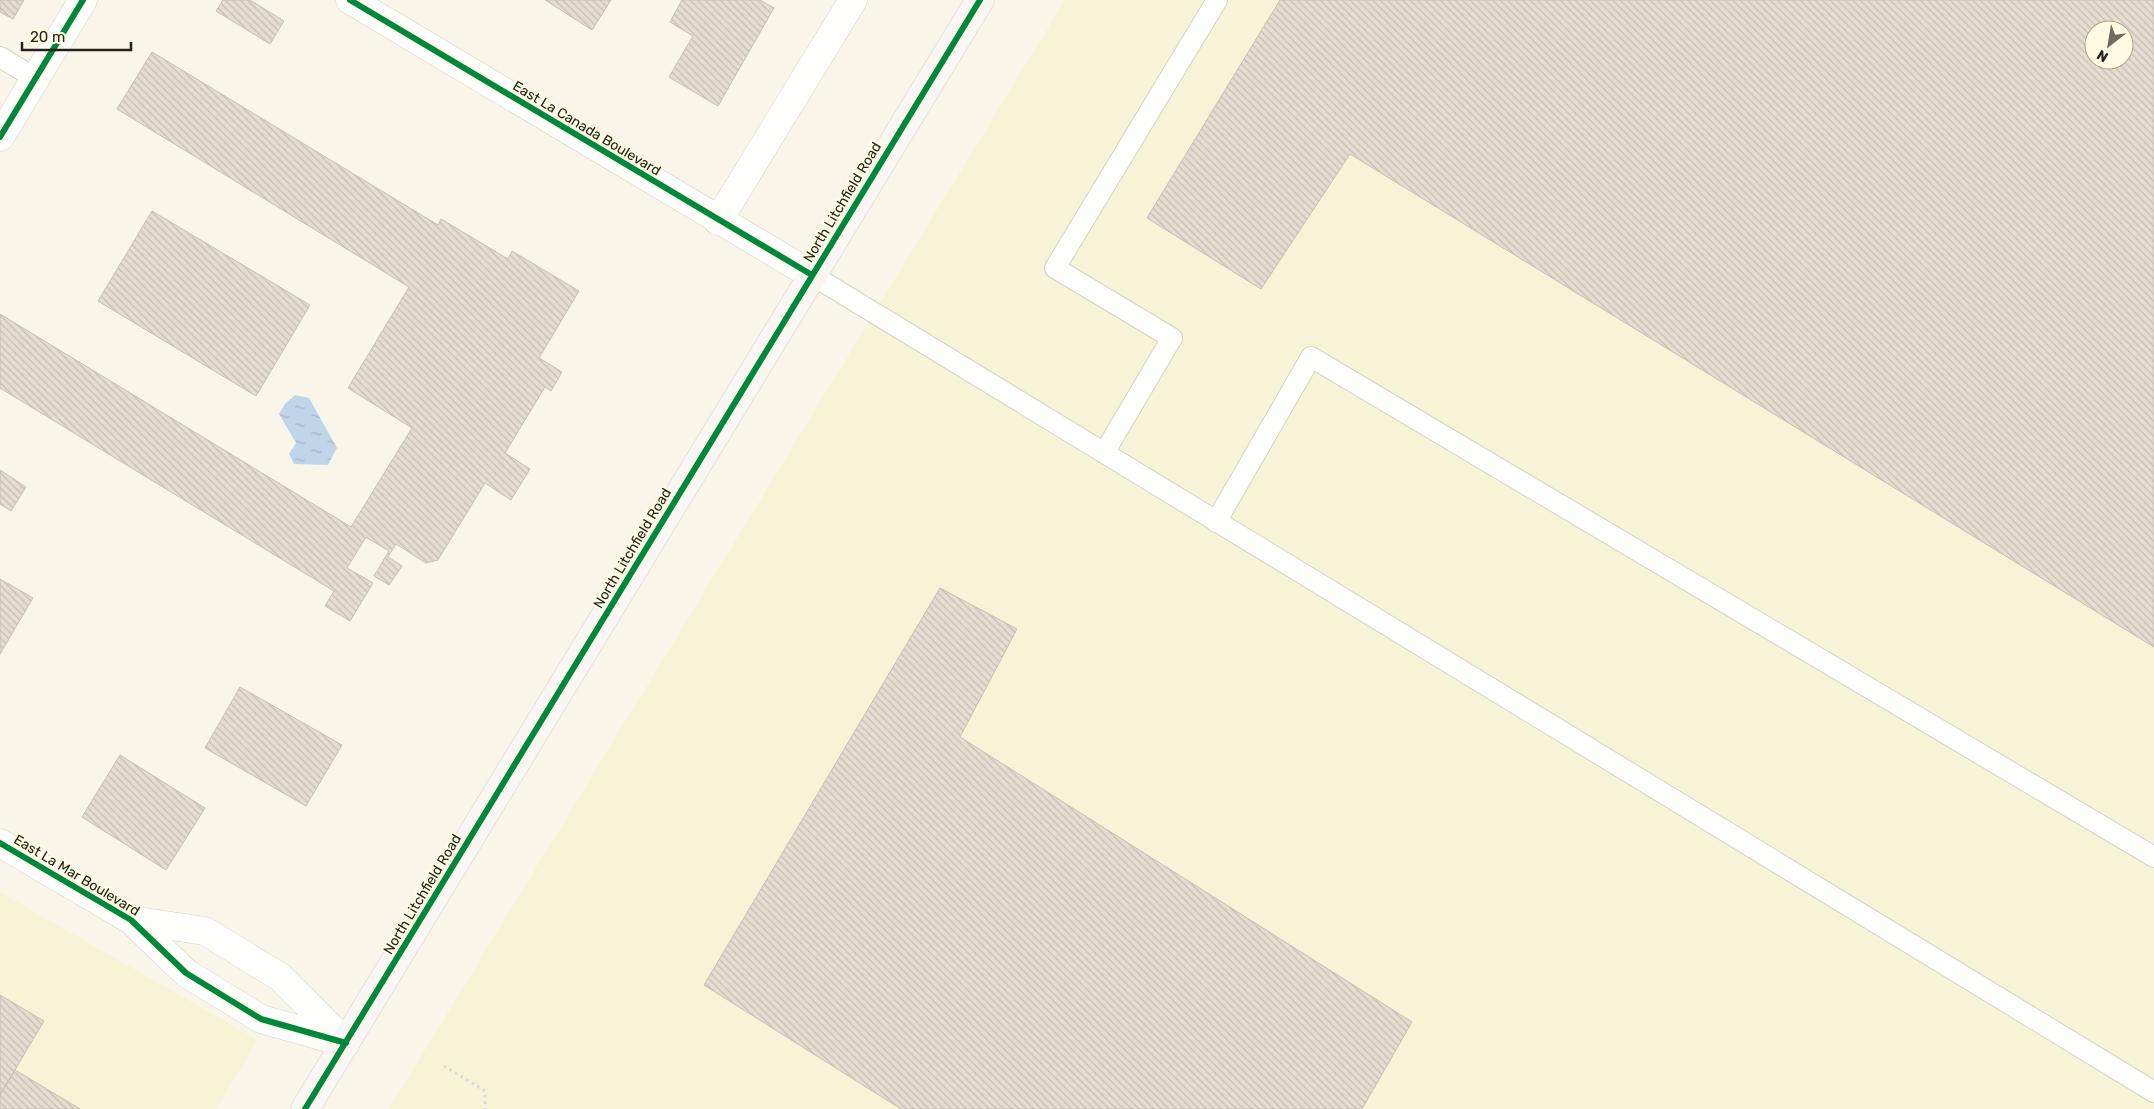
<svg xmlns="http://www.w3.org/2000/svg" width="2154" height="1109" viewBox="0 0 2154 1109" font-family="Rubik,sans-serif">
  <defs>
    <pattern id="water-ripples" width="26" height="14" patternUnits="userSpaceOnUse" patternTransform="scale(1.25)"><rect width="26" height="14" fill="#bfd5ea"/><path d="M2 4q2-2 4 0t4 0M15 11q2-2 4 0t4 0" fill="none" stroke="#a4b7c8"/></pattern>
    <pattern id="building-back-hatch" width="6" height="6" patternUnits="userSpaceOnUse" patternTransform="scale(1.25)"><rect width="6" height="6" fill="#e6ddd1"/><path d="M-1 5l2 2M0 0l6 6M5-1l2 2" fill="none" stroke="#c5bdb3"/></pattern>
  </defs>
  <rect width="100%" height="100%" fill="#f9f6e9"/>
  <path fill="#f7f3d7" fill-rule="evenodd" d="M1065,0H2154V1109H389ZM2094,30H2124V60H2094Z
    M0,892L258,1040L216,1109H0Z"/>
  <path fill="url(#water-ripples)" d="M295,395L309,398L337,448L328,465L294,464L289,454L296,443L279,414L285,404Z"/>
  <path fill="url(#building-back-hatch)" stroke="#c5bfb5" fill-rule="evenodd" d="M0,0H24L13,19L0,12Z
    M223,0H250L284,21L270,44L216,11Z
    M545,0H611L592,30Z
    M682,0H760L774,8L718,106L669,77L693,36L670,22Z
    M1280,0H2154V647L1350,154L1261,289L1147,218ZM2094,30H2124V60H2094Z
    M152,52L438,225L441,219L508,259L512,251L579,291L539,358L562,372L551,391L545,387L505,453L530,469L511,500L485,483L438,560L426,563L396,544L388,557L402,566L389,585L374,576L389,551L366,537L347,568L373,583L350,621L325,606L334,591L0,388V314L351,527L412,428L348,388L409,287L117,109Z
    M152,211L310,305L256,396L98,301Z
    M0,470L26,487L11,511L0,504Z
    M0,579L33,598L0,654Z
    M940,588L1017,629L960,737L1412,1022L1362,1109H901L704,985Z
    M240,687L342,745L306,806L205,748Z
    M120,755L205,808L166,870L82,817Z
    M0,995L44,1021L0,1095Z
    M15,1070L80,1109H0V1095Z"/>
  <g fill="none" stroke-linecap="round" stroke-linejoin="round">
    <defs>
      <path id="service" d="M0,57L35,78
        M812,275L2154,1092
        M1104,453L1172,338L1055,268L1217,0
        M1216,522L1311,357L2154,857"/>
      <path id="minor" d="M350,0L812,275
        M0,137L83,0
        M718,221L853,0
        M0,843L131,920L186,973L261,1019L346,1043
        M131,920L205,931L280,977L344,1041"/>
      <path id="secondary" d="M305,1109L980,0"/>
    </defs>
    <use href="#service" stroke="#d5d3c7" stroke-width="22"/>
    <use href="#minor" stroke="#d5d3c7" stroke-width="29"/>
    <use href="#secondary" stroke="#d5d3c7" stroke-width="29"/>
    <path stroke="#dbdad6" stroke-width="3" stroke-dasharray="2.5 4" stroke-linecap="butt" d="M444,1066L485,1091V1109"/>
    <use href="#service" stroke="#fefefc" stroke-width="20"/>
    <use href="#minor" stroke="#fefefc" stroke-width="28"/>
    <use href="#secondary" stroke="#f9f6f4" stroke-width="28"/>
    <defs>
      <path id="cycleway" d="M350,0L812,275
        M0,137L83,0
        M0,843L131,920L186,973L261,1019L346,1043
        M305,1109L980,0"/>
    </defs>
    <use href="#cycleway" stroke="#fffbe3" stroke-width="9"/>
    <use href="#cycleway" stroke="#00873e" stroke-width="6"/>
  </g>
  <g text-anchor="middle" stroke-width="4" stroke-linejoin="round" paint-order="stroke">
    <g font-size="14" fill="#242217" stroke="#fffbe3">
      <text transform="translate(587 128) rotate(31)" y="5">East La Canada Boulevard</text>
      <text transform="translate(842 202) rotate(-59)" y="5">North Litchfield Road</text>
      <text transform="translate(632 548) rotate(-59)" y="5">North Litchfield Road</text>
      <text transform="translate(77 875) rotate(31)" y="5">East La Mar Boulevard</text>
      <text transform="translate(422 894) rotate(-59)" y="5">North Litchfield Road</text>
    </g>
  </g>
  <g transform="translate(2109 45) rotate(211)"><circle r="24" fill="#fffbe3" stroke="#a7a491"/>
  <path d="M0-4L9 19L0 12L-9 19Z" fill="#6f6c60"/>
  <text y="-8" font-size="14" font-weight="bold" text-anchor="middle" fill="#242217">N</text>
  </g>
  <path d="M22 42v8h109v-8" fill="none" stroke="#242217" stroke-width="2.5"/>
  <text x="30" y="42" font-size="15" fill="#242217" stroke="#fffbe3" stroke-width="4" paint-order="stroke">20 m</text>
</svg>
